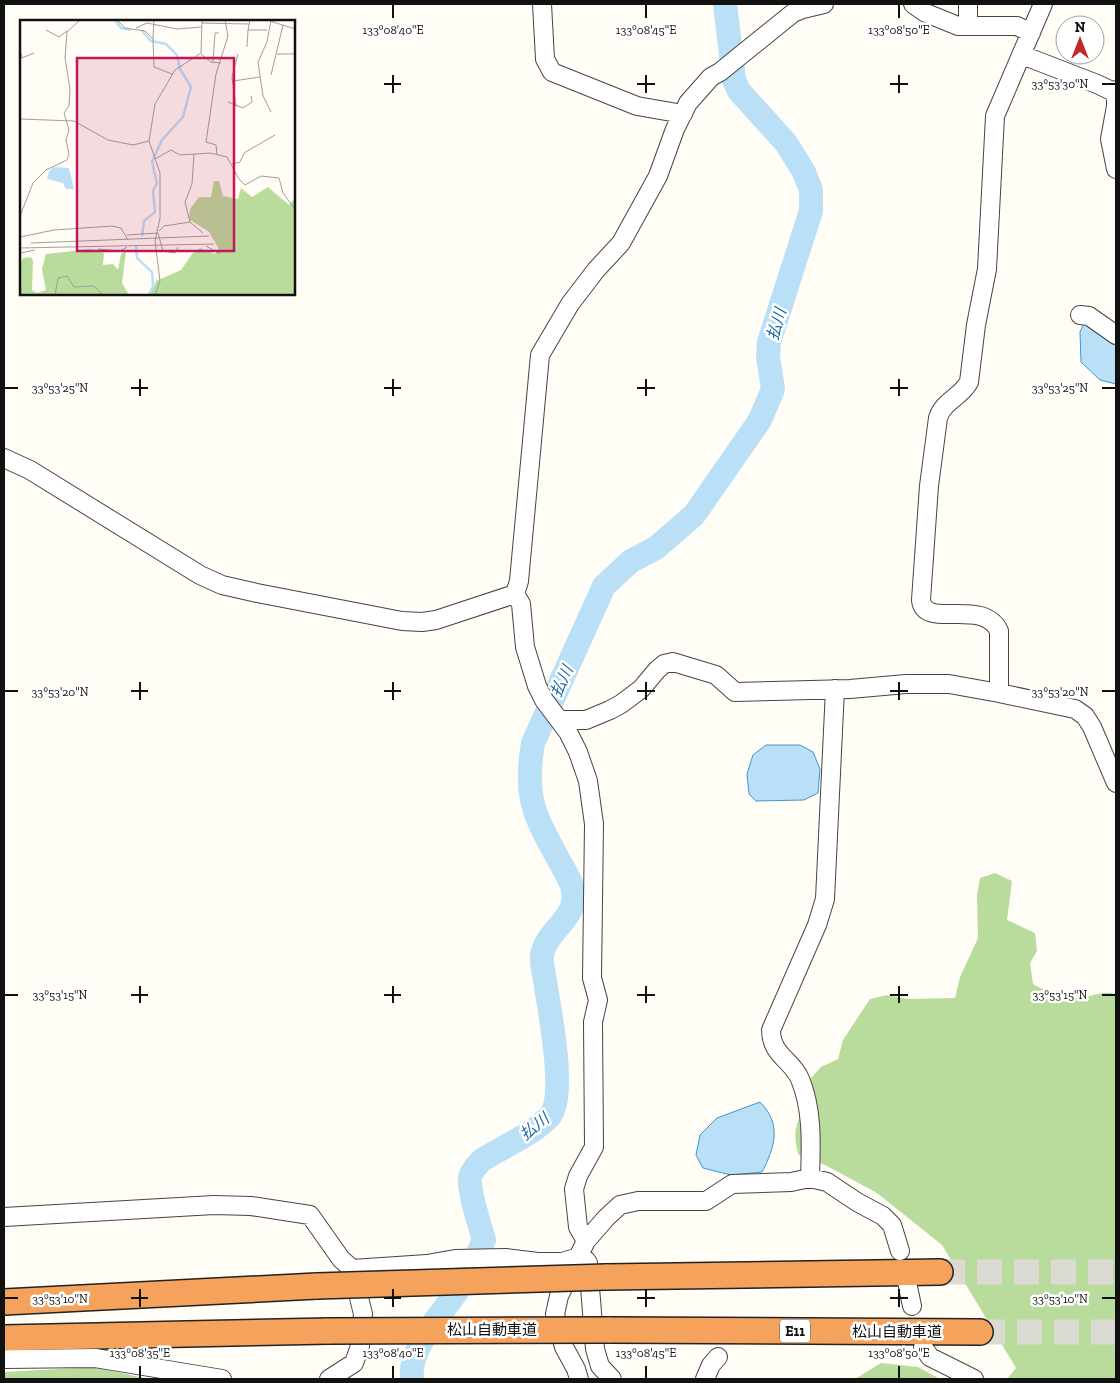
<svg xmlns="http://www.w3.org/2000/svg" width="1120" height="1383" viewBox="0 0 1120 1383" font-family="'Zilla Slab','Noto Sans JP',serif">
  <rect width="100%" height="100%" fill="#fffdf5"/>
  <path fill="#b9dc9c" d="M995,873L1012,881L1007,920L1035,933L1037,951L1030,963L1033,984C1046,992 1066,997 1082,997C1093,996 1105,990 1116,994V1379H1007L1016,1368L942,1245L877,1193L825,1165L798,1154C792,1127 796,1122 812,1100L808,1081L821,1067L838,1059L843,1040L870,999L887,995L908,999L955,998L960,977L978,938L977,895L980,878Z
    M881,1363L918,1367L940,1379H855Z
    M95,1367L148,1379H4V1372Z"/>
  <path fill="#b9e0f7" stroke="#3f96cf" d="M1084,323L1091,325L1116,345V384L1100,380L1081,362L1080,332Z
    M766,745H800L813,752L820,769L818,793L804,800L756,801L749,794L747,774L753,755Z
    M760,1102C782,1124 775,1147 762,1172L731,1175L703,1168L696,1155L700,1135L717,1118Z"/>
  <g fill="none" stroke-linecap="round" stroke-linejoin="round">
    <path stroke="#b9e0f7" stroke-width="24" d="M412,1379C408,1346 444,1313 461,1285C470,1271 477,1255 484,1240C480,1226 468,1190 470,1177C472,1170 477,1165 482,1160C501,1148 533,1134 549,1117C567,1098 550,1013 546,987C545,977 541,966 542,956C545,929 582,918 572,886C568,875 561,865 556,855C547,838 536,819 532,800C528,781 530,761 533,743L604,586L631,561L656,548L694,515L760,420L773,389L768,357L769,342L811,211V190L804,172L786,143L739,91L734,80L725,4"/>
    <path stroke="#dbdad3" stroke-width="25" stroke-dasharray="25 12" stroke-linecap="butt" d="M940,1272H1116
      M980,1332H1116"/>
    <defs>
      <path id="minor" d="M542,4L545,59L552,72L637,106L683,114
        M913,4L926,13L958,26H1017L1031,33
        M968,4V26
        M1022,55L1097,84L1116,93
        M1116,90V106L1110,139L1116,169
        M1080,315L1089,316L1116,335
        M4,458L30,470L200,575L222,585L257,593L402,621L422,622L436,620L515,594L519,581L540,355L570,304L596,270L621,243L658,176L675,129L688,103L711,77L720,72L793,13L803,9L824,4
        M515,594L521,604L525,647L537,686L544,700L568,732L578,752L588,781L594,824L592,978L598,1000L593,1022L594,1147L578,1176L574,1189L578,1227L586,1241L559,1296L555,1314L564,1347L576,1369L579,1379
        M999,693V631C983,597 924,630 921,600L929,486L938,418C943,401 961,397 969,382L976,325L987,269L995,116L1043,4
        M559,720H586L610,710L621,704L641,689L657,670L664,664L673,662L716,675L735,692L850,689L906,684H949L999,693L1075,709L1085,716L1092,727L1116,783
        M810,1178C811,1145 813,1110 800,1079C792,1060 771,1055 771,1030L817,925L825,899L835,689
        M4,1217L214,1205L251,1206L310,1215L341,1259L352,1269L363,1314L360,1346L354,1363L329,1379
        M586,1241L606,1218L620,1205L638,1201H706L732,1184L791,1182L810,1178L827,1182L857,1202L883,1216L892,1225L900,1251
        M352,1269L427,1264L455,1259L506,1258L538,1262H562L579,1257L585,1259L588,1263L595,1349L600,1366L612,1379
        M907,1282L912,1306
        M923,1347L930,1357L974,1379
        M4,1359L95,1358L222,1379
        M705,1379L711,1365L718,1357"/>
      <path id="highway" d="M606,1277L940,1272
        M4,1302L317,1286
        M609,1330L980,1332
        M4,1338L329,1331"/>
    </defs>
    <use href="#minor" stroke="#444" stroke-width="20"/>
    <use href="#highway" stroke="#222" stroke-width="28"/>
    <use href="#minor" stroke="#fff" stroke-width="18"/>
    <use href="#highway" stroke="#f5a25d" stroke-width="25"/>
    <defs>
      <path id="highway-bridge" d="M317,1286L606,1277
        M329,1331L609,1330"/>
    </defs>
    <use href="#highway-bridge" stroke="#222" stroke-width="28" stroke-linecap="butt"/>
    <use href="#highway-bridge" stroke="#f5a25d" stroke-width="25"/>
  </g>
  <path fill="none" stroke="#111" stroke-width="2" d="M393,5V18M646,5V18M899,5V18M393,75V93M646,75V93M899,75V93M384,84H401M637,84H655M890,84H908M1102,84H1115M140,379V396M393,379V396M646,379V396M899,379V396M5,388H18M131,388H148M384,388H401M637,388H655M890,388H908M1102,388H1115M140,682V700M393,682V700M646,682V700M899,682V700M5,691H18M131,691H148M384,691H401M637,691H655M890,691H908M1102,691H1115M140,986V1003M393,986V1003M646,986V1003M899,986V1003M5,995H18M131,995H148M384,995H401M637,995H655M890,995H908M1102,995H1115M140,1289V1307M393,1289V1307M646,1289V1307M899,1289V1307M5,1298H18M131,1298H148M384,1298H401M637,1298H655M890,1298H908M1102,1298H1115M140,1366V1378M393,1366V1378M646,1366V1378M899,1366V1378"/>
  <g text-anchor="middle" stroke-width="5" stroke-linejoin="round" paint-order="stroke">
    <rect fill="#fff" stroke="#585858" stroke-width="1" x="780" y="1319.5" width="30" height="23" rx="4"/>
    <g font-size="14" font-weight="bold" fill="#111">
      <text x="795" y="1336">E11</text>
    </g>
    <g font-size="15" fill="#111" stroke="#fff">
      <text x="492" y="1335">松山自動車道</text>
      <text x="897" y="1337">松山自動車道</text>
    </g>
    <g font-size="16" font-style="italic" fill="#1768a6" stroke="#fff">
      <text transform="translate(776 324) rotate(-74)" y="6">払川</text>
      <text transform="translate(561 681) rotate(-65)" y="6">払川</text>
      <text transform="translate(534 1126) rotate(-39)" y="6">払川</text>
    </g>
  </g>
  <g transform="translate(20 20)">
    <rect width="275" height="275" fill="#fffdf5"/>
    <path d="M194,161H199L203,176L218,179L221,168L232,177L248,167L269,185L275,178V275H130L136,261L161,250L172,234L180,228L195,234L199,229L189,212L169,199L170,189L179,177H191ZM71,229L84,233L83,245L93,244L98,250L101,234L106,231L102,263L109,275H0V246L3,238L11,237L13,241L12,270L17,273L26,270L22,249L26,234Z" fill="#b9dc9c"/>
    <path d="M34,147L49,148L54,169H46L43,163L27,159L29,151Z" fill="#b9e0f7"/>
    <path fill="none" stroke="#b9e0f7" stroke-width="2.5" d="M95,0L101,8L111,10M122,11L131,21L146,24L157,35L160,49L171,67L163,97L142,120L132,142L137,163L133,171L135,192L124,201L122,216M116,225L117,238L132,252L133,266L129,275"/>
    <path fill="none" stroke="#a09f9a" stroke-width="1" d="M97,0L105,8L125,11L133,19L134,47L152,54M230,0L228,10H247M250,1L275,9M182,3L229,4M116,8L127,3L157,9L181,7M26,10L39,17L47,11M133,19L134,0M227,27L228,10M0,30L2,38L14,33M181,34L191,42L201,43M257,34H275M193,42L195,13H199M251,55L263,5M213,61L240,57M208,82L223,88L232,82L231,76M216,87L212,57L218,34M251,92L243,76L238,42L247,22L251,0M0,99L54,101L88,120L113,125L129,121L135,84L155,50L181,33L182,0M129,121L140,153V198L135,221L140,261L135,275M197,135L196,125L186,122L196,54L208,16L205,0M135,139L151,130L160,135L190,133L207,137L219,159L225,165L241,156L259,158L263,173L275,189M212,144L220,142L224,133L255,115M0,196L13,163L26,150L47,140L49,134L46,120L49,110L44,93L49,86L50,69L45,38L47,12L60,0M170,202L165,182L172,164L174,134M139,211L144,206L170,202L183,213M107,215L138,213L143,231L155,233L158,227M0,217L34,210L92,206L101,208L108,220M11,223L189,216M186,226L200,234M0,228L194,224M78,229L100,231L107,227M0,233L15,230M35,275L38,258L47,256L54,267L74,266L83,275"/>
    <path fill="#c2185b" fill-opacity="0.15" stroke="#c2185b" stroke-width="2.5" d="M57,38H214V231H57Z"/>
    <rect width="275" height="275" fill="none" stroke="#111" stroke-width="2.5"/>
  </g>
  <g font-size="12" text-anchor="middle" fill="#111" stroke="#fff" stroke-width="5" stroke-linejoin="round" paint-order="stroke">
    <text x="393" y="34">133°08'40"E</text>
    <text x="646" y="34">133°08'45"E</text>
    <text x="899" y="34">133°08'50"E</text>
    <text x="1060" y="88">33°53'30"N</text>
    <text x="60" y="392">33°53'25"N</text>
    <text x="1060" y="392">33°53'25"N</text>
    <text x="60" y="696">33°53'20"N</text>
    <text x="1060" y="696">33°53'20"N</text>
    <text x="60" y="999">33°53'15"N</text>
    <text x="1060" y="999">33°53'15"N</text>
    <text x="60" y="1303">33°53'10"N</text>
    <text x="1060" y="1303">33°53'10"N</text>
    <text x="140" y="1357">133°08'35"E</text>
    <text x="393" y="1357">133°08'40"E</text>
    <text x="646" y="1357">133°08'45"E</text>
    <text x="899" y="1357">133°08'50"E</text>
  </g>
  <rect width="1120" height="1383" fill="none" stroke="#111111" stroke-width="10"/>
  <g transform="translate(1080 40)"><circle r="24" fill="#ffffff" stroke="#a0a0a0"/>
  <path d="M0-4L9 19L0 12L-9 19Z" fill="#c4262e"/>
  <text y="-8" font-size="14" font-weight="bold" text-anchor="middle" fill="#111111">N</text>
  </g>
</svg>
